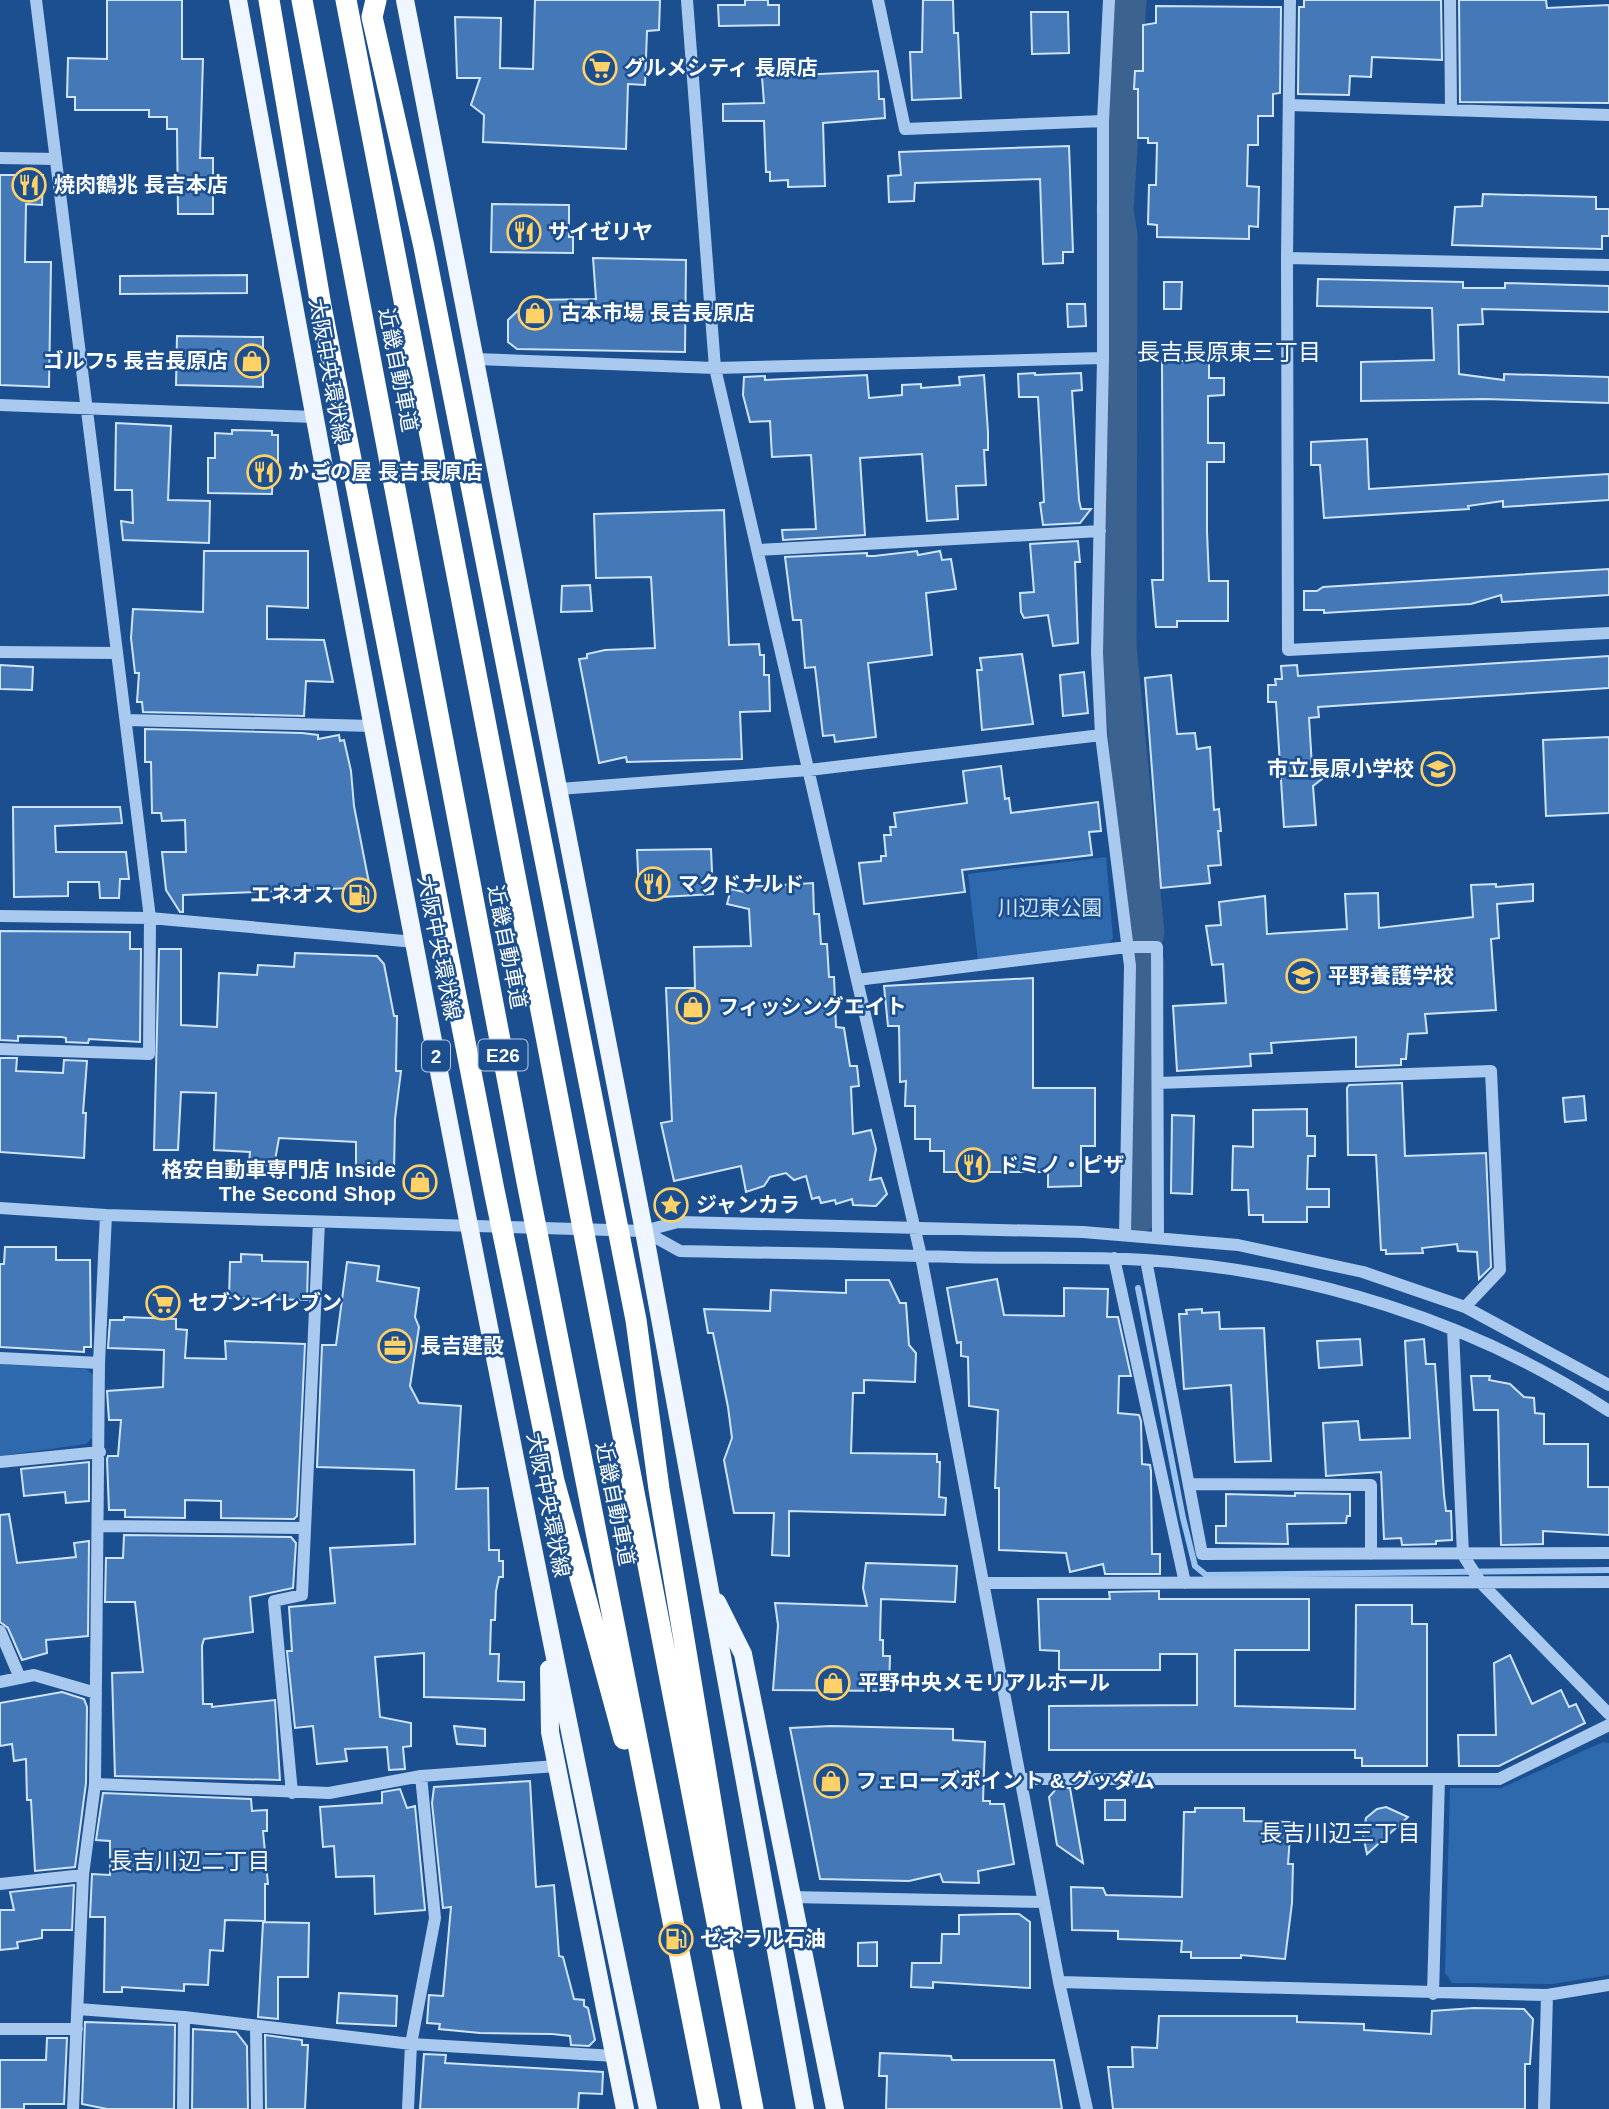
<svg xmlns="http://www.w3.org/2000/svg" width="1609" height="2109" viewBox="0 0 1609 2109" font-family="Arial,'Noto Sans JP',sans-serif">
  <rect width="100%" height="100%" fill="#1b4f8f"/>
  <path fill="#2e69ad" d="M1106,857L1113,938L1108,945L978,961L968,874Z
    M0,1364L86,1369L93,1375V1437L86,1444L0,1456Z
    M1603,1742L1609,1743V1975L1552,1984L1452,1983L1445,1973L1450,1788H1501Z"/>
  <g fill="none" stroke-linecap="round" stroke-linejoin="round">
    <path stroke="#9cc4f0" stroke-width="6" d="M1138,1288L1183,1518L1195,1566L1206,1575L1609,1570"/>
    <path stroke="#3c6290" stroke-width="37" d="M1128,0L1115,211L1119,236L1118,646L1146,933
      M1139,1214L1146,964"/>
  </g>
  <path fill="#4478b7" stroke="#cfe3fa" stroke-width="2" d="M107,0H182V59H203L200,158H213V214H178L177,129H167V117H149V110H75V97H67L68,58L107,59Z
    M535,0H660L659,30L647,31L645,85L628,84L626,149L483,142L484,115L471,105L480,78H457L455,17L501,18L500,68L533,69Z
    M745,0H768V5H779V25L719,26L718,5H745Z
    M923,0H953L954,33H958L961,98L912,100L910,52H922Z
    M1304,0H1441L1442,60L1372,57L1371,77L1350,76L1349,95L1298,94L1299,7H1304Z
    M1459,0H1546L1547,8L1609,5V103L1460,102Z
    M1156,6L1281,7L1280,93L1273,94V116H1258V145H1248L1247,186L1259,187L1258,227L1249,226V239L1157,237V225L1148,224L1149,185H1156L1157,143H1148V138H1138V89H1134L1135,71H1143V25L1156,23Z
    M1031,12H1068L1069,53L1032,54Z
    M878,71L879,99H884L885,118L823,123L825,186L788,187V180L770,181V172H766L764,121H723V104L764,103L762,77Z
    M1069,146L1073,252H1063V263L1043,264L1040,179L915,183L914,201L889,202L888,176L901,175L899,152Z
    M0,175H43L42,205L26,204L25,262H51L49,387L0,385Z
    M1483,194L1596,197V209H1609V236H1602V249L1452,245L1455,207L1482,206Z
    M492,204L569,205V237H573V253L491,252Z
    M593,258L686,260L685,352L517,349L508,342V320L529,300L596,299Z
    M247,275V293L120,294V276Z
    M1318,279L1463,282V288H1505V283L1609,286V312L1482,309L1483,324L1458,325L1459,374L1504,380V374L1609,377V403L1484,399L1361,401V362L1434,360L1432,308L1317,306Z
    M1164,282H1182L1181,309H1164Z
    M1067,304H1085L1086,326L1068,327Z
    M177,336L263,337V387L176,385Z
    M1162,361H1209V378H1224V395L1208,396V443H1224V462H1207V531L1209,581H1228V621H1177V627H1156L1152,580H1163Z
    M1035,373V375L1081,373L1082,390L1072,391L1079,500L1081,509H1091L1080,523L1043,525L1040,503L1044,502L1038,397H1019L1018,374Z
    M867,375L869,398L902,395V385L921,384V388L960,385L959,377L984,375L988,432V450H984L986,485L956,486L958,519L927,521L922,454L860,458L865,535L783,540L782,530L816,529L811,455L772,457L770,421L750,422L743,395L744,377L765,376V380Z
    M116,423L171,426L168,500L210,501L209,543L123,540L121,521L133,523L132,490H115Z
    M232,430L272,431V435H278V461H273L272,494L208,493V458H215V433L232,434Z
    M1367,439L1369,489L1609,474V500L1503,507V501L1468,506L1469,509L1324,518L1320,465H1311V442Z
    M724,510L729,645L759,644L760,655H764V675H769L770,711L740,712L742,759L627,762L626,757L599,763L579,659L587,658V654L605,650L655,648L651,577L596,578L594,514Z
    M1078,541L1080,562H1075L1078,643L1053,646L1048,615L1024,618L1021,612L1020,593L1034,592L1030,544Z
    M204,551H308V608L267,606V639L324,640L333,682L306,681L304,716L143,712L142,702H137L139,673H135L131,638L133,609L203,612Z
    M917,551L918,555L940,551L942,560L951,559L956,589L926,593L932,655L868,663L876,737L835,742L834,735L823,736L815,667L805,668L801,620H793L785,557L867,553V556H874Z
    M1609,569V595L1502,602L1501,595L1471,604L1324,613V610H1304V591H1317L1323,587Z
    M590,585L592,611L561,612L562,586Z
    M1022,654L1033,724L982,730L977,670H982L980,658Z
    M1609,656V688L1318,707L1319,717L1309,718L1312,766L1321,765L1322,779L1313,786L1316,825L1284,827L1276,702H1268V685H1276L1275,679H1282L1281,666L1297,665L1298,676Z
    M0,665L33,667L32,690L0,689Z
    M1084,672L1088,713L1063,716L1060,675Z
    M1171,675L1177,734L1195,733L1197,749L1210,747L1214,810L1219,809L1221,831H1218L1221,865L1208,866L1210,883L1161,888L1145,678Z
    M145,729L302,733L318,735V739L339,735L340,741L344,740L351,771L354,806L370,888L351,892V888L183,895V912H180L166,890L162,852H186L185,820L162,821L161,813H152L151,762H145Z
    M1609,737V813L1546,816L1543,740Z
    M1001,766L1005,799L1009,798L1011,813L1098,802L1101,831L1089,832L1092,855L962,870L965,892L864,904L859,863L881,861V856H886L884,835H891L890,827H896L894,813L967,803L963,771Z
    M13,807H120L122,823L55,826L56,852H126L129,879H120L119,898H100L99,882H68V896L14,897Z
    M711,849L713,894L646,898L639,893L637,850Z
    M813,883L814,914H819L821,944H827L829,977H834L836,1027L844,1028L850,1066H857L859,1086L851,1087L853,1134L871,1130L876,1149L870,1180L881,1178L887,1194L876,1206L853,1205L852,1199L836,1204L835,1200L821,1203L819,1197L812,1199L806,1176L794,1180L786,1173L770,1177L764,1186L746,1192L741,1166L674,1181L661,1123L672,1121L666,988H695L694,947L751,946L749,909L727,904L731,889L748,893V887Z
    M1496,884V887L1533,884V901L1497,904L1499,938L1491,939L1496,1010L1425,1014L1427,1033L1408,1034L1406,1059H1401V1065L1356,1067V1037L1271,1043L1272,1053L1250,1054L1251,1066L1177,1071L1173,1006L1226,1003L1223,964L1212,965L1206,926L1221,925L1219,902L1265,896L1267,934L1347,929L1345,894L1378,893L1379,928L1473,917L1471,885Z
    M0,931L130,932V949H141L140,1042L89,1039L88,1043L66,1042V1038L62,1037L18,1036V1041L0,1040Z
    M159,949H181V1025L217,1027L219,973L257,975L258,965L294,967L295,953L377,956L384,964L394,1016H397L396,1071H401L395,1119L394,1173L356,1172V1142L279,1138L274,1166L249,1164L250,1152L214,1150L216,1093L181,1092L178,1150H154Z
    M1033,978V1088H1095V1146H1081V1186L1048,1187V1172H944V1151H930V1139H915V1106H905L906,1081L900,1082L899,1026H888L884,986Z
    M0,1058H17L16,1071L63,1073L64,1060L87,1061L83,1113H86L84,1158L0,1152Z
    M1402,1083L1405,1156L1486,1153L1491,1267L1479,1279L1477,1252L1458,1251L1457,1244L1422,1248L1423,1253L1386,1254V1250H1381L1376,1155H1348L1347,1088L1349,1085Z
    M1584,1096L1586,1120L1565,1122L1563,1098Z
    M1307,1109V1136H1315V1156H1308L1307,1189H1329V1207H1307V1222H1263V1215H1249L1248,1190H1232L1233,1146L1253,1147V1110Z
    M1172,1115L1194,1116L1192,1194L1171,1193Z
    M5,1247H56V1260H90L91,1347H84V1352L0,1347V1264H4Z
    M241,1254L262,1255V1261L308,1262L307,1300L229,1298L230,1262H241Z
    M347,1262L379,1266L377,1281L419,1288L415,1317L419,1327L410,1386L419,1403L461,1406L456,1489L488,1488L489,1550H499V1561H503V1577H499L496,1591L495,1620H491L490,1654H499L498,1681L524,1682V1700L424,1697V1653L375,1657L380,1717L411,1723V1746L403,1747L405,1769L389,1770L387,1747L345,1749L347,1761L317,1764L313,1726L295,1728L287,1651H292L289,1607L335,1603L330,1548L415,1544L414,1470L317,1467L322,1345H336Z
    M997,1279L1004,1315L1064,1316V1288L1108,1289L1107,1317H1118L1131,1376H1119L1118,1413L1139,1415L1141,1421L1142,1464L1150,1465L1151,1471L1152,1554H1160V1574H1105L1103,1564L1070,1572L1066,1553L999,1550V1488H995L998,1410L969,1406L968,1357L961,1356V1342L957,1343L947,1288Z
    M846,1280H889L900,1303H906L909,1345L916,1353L915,1382L864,1380V1393H853L851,1453L937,1454V1462H940L939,1497L946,1498L945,1515L789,1511V1556L772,1555L774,1513H734L724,1460L732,1438L728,1407L713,1333H708L704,1309L770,1311L771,1290L846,1293Z
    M1202,1309V1313L1219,1312L1220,1329L1264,1328L1271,1461L1235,1462L1231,1385L1184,1389L1179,1314H1187L1186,1310Z
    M124,1317L176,1319V1329L187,1330L185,1358L226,1359L225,1341L305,1344L297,1516L294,1519L221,1518V1501L185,1500V1518L125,1517V1510H109L107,1459L108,1456H118L121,1420H109L107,1391L163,1387L164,1350L108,1348L110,1320H124Z
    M1360,1339L1362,1365L1319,1368L1317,1341Z
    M1424,1339L1426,1364H1435L1444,1495L1446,1511H1451L1452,1540L1436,1541V1544L1402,1545L1401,1538L1384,1539L1381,1472L1326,1476L1323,1423L1358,1421L1360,1440L1410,1438L1405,1341Z
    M1471,1376H1490L1489,1380L1510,1384L1524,1397L1534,1398L1535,1413L1544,1414V1444H1588V1487H1609V1535L1543,1531V1544L1501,1545L1498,1410H1474Z
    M89,1462V1501L66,1503L65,1492L24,1496L21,1469Z
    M1295,1493L1350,1494V1516H1347L1346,1523L1287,1524L1288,1544L1216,1543V1526H1226V1494L1295,1496Z
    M9,1514L17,1563L76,1557L74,1543L89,1541L88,1636L46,1640L47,1653L22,1660L8,1628L0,1622V1515Z
    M124,1535L291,1537L296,1543L293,1588L250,1597L253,1632L204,1639L202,1646L203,1704H212V1707L275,1700L280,1780L115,1776L112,1673L143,1672L135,1602H105L106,1558H123Z
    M866,1563L957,1566L955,1602L881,1599L880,1640H883V1656H890L889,1691L773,1690L778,1625L775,1603L867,1606L863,1588Z
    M1159,1591V1599H1309V1650H1235V1706L1355,1709L1356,1605H1412V1624H1427V1766H1362V1758H1355V1750H1049V1706L1197,1705V1654H1160V1670H1059V1651L1040,1650L1038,1599H1110L1109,1592Z
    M1510,1655L1532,1704L1561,1690L1569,1707L1576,1704L1585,1723L1499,1766H1459L1458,1735H1496L1494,1663Z
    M62,1692L84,1699L87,1707L86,1783L75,1867L35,1871L31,1800H27L26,1759L14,1761L12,1744L0,1746V1703Z
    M454,1726L485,1729V1746L457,1744Z
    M831,1726L953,1729V1740L985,1742L983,1801H990V1804H1004L1014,1864L978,1871L979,1883L943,1882L940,1874L909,1881L820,1879L790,1728Z
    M530,1781L536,1887L554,1885L559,1956L563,1957L574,1999L584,2000V2006L588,2008L595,2040L589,2046L571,2045L570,2036L552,2034L480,2033L439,2029L440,2024L427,2023L429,1995L443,1996L451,1907L443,1908L432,1803L434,1787Z
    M1057,1788H1070L1083,1863L1057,1845L1049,1797Z
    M400,1789L407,1808L415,1806L425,1910L375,1914L374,1876L336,1877L334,1846L323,1847L320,1807L382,1803V1792Z
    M103,1793L251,1799L252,1811L267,1810V1831H263L268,1884H265V1921L225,1920L223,1951L210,1950L208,1985L184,1984V1991L122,1987V1992H104L105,1917H90L92,1874L110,1875V1841L96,1840Z
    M1105,1800H1125V1820H1105Z
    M1386,1807L1408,1817L1367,1854L1363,1835L1366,1818L1377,1809Z
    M1195,1808H1244V1821L1291,1822L1288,1864H1293L1292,1903L1285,1959L1241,1955V1958H1191V1952H1181L1182,1941L1118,1939V1931L1072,1930L1071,1887L1103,1888L1106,1895L1182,1897L1184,1812H1195Z
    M74,1885L72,1930H42V1938L17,1942L18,1948L0,1950V1910H14L10,1892Z
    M1002,1914H1019L1030,1922V1988L933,1982V1988L911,1987L912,1963H941L942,1934H959V1915Z
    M263,1922L309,1923L308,1977H278V2019L258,2017Z
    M877,1942V1966H858V1943Z
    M339,1993L397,1996L396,2026L337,2023Z
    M1474,2008L1524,2009L1533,2019L1530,2064H1525V2109H1113L1108,2067H1133L1132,2047L1157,2048L1159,2016H1297V2022L1364,2024V2030L1431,2034L1432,2011Z
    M85,2022L175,2025L174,2109H107L82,2104Z
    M193,2029L236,2032L247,2046L248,2109H192Z
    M265,2035L302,2040V2045H308L305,2109H266Z
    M47,2038H67L64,2104H24V2109H0V2060H46Z
    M880,2053L951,2056L952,2060H1054L1062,2109H886L887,2076H879Z
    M424,2054L446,2055L445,2063L603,2072L602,2094L579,2093L578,2109H420Z"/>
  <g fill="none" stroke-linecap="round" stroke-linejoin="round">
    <path stroke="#a9c9ee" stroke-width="12" d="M687,0L715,368L921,1256L1059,1982L1087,2109
      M878,0L905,129L1103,121
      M1109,0L1103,121V358L1097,653L1101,735L1130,966L1125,1234
      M1290,0L1287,258L1288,650L1609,633
      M1450,0L1451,110
      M1289,105L1609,115
      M0,158L56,159
      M1287,258L1609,265
      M476,359L715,368L1103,358
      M0,405L314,417
      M758,550L1100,531
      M0,652L117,653
      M126,720L373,726
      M559,789L809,770L1101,735
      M0,916L150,918L415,942
      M857,980L1127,947H1157L1158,1237
      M0,1049L149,1054L150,918L36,0
      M1158,1083L1491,1071L1500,1270L1465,1307
      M0,1208L106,1215L644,1231L678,1222L1083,1232L1238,1245L1363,1272L1465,1307L1609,1385
      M644,1231L680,1251C772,1253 864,1254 956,1257C1019,1259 1083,1256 1146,1260C1307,1270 1474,1321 1609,1411
      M1114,1258L1185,1583
      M1146,1260L1202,1554L1609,1553
      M1453,1329L1463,1555L1481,1583L1609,1714
      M0,1358L99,1363
      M0,1462L100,1452
      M1189,1484L1371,1485V1554
      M99,1526L305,1528
      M985,1583L1609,1582
      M0,1631L20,1678
      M0,1682L34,1675L96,1693
      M1021,1779H1499L1609,1725
      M95,1784L329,1793L421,1776L557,1766
      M292,1793L274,1601L302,1595L319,1222
      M0,1884L83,1875
      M790,1897L1044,1902
      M1059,1982L1547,1995L1609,1985
      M1433,1994L1439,1779
      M78,2009L184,2017L411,2044L615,2056
      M256,2027L257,2109
      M0,2029H77
      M73,2109L83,1875L95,1784L99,1363L106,1215
      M183,2109L184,2017
      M408,2109L411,2044L435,1918L421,1776
      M1544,2109L1547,1995"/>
    <path stroke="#f0f6ff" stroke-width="18" d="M238,0C366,705 501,1408 648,2109
      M405,0L644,1231L805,2109
      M717,1602L743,1654L835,2109
      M549,1669L550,1732L625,2109"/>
    <path stroke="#fff" stroke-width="21" d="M269,0L321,306L494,1190L554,1481L624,1739
      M302,0L527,1182L710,2109
      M346,0L753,2109
      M376,0L372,17L424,247L636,1320L659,1489L733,1934"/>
  </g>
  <defs>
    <symbol id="supermarket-ring" viewBox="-11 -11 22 22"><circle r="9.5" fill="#1b4f8f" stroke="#ffd166" stroke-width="1.5"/><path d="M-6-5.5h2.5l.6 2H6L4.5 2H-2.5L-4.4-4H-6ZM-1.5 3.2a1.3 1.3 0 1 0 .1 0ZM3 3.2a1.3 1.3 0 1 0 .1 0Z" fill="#ffd166"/></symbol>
    <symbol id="restaurant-ring" viewBox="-11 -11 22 22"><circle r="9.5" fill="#1b4f8f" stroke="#ffd166" stroke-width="1.5"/><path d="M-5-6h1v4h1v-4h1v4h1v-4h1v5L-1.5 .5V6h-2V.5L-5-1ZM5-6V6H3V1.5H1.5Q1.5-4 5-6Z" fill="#ffd166"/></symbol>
    <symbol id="shop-ring" viewBox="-11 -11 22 22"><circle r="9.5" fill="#1b4f8f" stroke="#ffd166" stroke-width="1.5"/><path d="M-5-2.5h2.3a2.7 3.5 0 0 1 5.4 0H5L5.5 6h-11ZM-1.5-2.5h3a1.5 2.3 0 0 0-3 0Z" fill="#ffd166"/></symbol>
    <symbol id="school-ring" viewBox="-11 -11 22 22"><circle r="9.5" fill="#1b4f8f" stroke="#ffd166" stroke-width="1.5"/><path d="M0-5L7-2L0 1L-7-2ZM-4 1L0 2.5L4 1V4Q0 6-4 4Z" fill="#ffd166"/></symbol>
    <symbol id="fuel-ring" viewBox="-11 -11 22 22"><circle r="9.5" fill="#1b4f8f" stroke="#ffd166" stroke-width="1.5"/><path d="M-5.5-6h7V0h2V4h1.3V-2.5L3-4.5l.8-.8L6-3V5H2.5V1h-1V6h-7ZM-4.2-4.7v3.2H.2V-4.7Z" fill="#ffd166"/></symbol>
    <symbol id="sight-ring" viewBox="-11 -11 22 22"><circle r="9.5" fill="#1b4f8f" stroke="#ffd166" stroke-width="1.5"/><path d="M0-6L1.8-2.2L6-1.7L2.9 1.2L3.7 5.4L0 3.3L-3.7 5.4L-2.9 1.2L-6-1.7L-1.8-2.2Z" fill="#ffd166"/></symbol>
    <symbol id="office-ring" viewBox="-11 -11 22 22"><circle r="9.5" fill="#1b4f8f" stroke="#ffd166" stroke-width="1.5"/><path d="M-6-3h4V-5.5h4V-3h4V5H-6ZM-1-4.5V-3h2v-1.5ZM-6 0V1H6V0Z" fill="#ffd166"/></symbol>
  </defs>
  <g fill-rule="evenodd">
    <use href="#supermarket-ring" x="581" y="49" width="38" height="38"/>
    <use href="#restaurant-ring" x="10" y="166" width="38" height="38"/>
    <use href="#restaurant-ring" x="505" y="213" width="38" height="38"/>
    <use href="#shop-ring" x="516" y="294" width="38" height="38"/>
    <use href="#shop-ring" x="233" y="342" width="38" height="38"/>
    <use href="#restaurant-ring" x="245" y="453" width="38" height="38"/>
    <use href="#school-ring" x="1419" y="750" width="38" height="38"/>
    <use href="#restaurant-ring" x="634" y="865" width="38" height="38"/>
    <use href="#fuel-ring" x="340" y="876" width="38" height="38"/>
    <use href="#school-ring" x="1284" y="957" width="38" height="38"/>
    <use href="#shop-ring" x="674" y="988" width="38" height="38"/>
    <use href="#restaurant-ring" x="954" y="1146" width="38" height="38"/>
    <use href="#shop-ring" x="401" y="1163" width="38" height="38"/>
    <use href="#sight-ring" x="652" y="1186" width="38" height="38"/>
    <use href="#supermarket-ring" x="144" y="1284" width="38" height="38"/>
    <use href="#office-ring" x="376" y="1327" width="38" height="38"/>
    <use href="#shop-ring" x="814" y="1664" width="38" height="38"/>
    <use href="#shop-ring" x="812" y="1762" width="38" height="38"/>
    <use href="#fuel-ring" x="657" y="1920" width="38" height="38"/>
  </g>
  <g text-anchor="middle" stroke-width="5" stroke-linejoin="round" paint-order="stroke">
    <g fill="#1b4f8f" stroke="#bbcadd" stroke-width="2">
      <rect x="478.5" y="1039.5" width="49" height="31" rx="5"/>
      <rect x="422" y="1040.5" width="28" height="31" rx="5"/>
    </g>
    <g font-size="19" font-weight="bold" fill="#fff">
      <text x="503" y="1062">E26</text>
      <text x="436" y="1063">2</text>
    </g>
    <g font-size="21" font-weight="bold" fill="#fff" stroke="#1b4f8f" text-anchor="start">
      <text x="624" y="75">グルメシティ 長原店</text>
      <text x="54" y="192">焼肉鶴兆 長吉本店</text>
      <text x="548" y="239">サイゼリヤ</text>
      <text x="560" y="320">古本市場 長吉長原店</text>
      <text x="228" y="368" text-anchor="end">ゴルフ5 長吉長原店</text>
      <text x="288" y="479">かごの屋 長吉長原店</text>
      <text x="1414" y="776" text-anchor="end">市立長原小学校</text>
      <text x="678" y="891">マクドナルド</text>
      <text x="334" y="902" text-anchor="end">エネオス</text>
      <text x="1328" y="983">平野養護学校</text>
      <text x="718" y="1014">フィッシングエイト</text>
      <text x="998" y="1172">ドミノ・ピザ</text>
      <text x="396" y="1177" text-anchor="end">格安自動車専門店 Inside<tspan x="396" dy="24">The Second Shop</tspan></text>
      <text x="696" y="1212">ジャンカラ</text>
      <text x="188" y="1310">セブン-イレブン</text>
      <text x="420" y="1353">長吉建設</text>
      <text x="858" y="1690">平野中央メモリアルホール</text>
      <text x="856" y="1788">フェローズポイント &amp; グッダム</text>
      <text x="700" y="1946">ゼネラル石油</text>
    </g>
    <g font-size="21" fill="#fff" stroke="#1b4f8f">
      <text transform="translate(398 370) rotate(79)" y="7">近畿自動車道</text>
      <text transform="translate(329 371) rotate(80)" y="7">大阪中央環状線</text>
      <text transform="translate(507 947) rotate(79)" y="7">近畿自動車道</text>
      <text transform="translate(439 948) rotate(79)" y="7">大阪中央環状線</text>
      <text transform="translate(615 1504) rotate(79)" y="7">近畿自動車道</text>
      <text transform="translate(548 1505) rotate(79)" y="7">大阪中央環状線</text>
    </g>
    <g font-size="21" fill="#cfe3fa" stroke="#1b4f8f">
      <text x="1050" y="915">川辺東公園</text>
    </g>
    <g font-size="23" fill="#fff" stroke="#1b4f8f">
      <text x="1229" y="360">長吉長原東三丁目</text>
      <text x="1340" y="1841">長吉川辺三丁目</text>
      <text x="190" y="1869">長吉川辺二丁目</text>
    </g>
  </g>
</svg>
